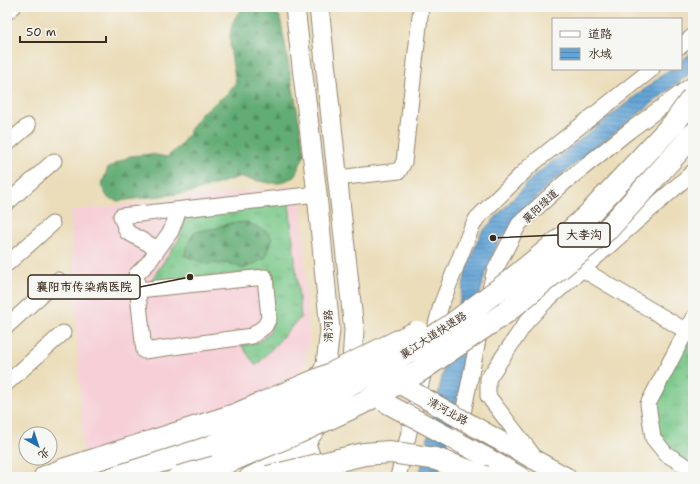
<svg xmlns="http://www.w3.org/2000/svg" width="700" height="484" viewBox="0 0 700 484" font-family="'Shantell Sans','LXGW WenKai TC',sans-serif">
  <defs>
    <pattern id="grass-tufts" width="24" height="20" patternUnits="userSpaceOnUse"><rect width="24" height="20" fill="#79c889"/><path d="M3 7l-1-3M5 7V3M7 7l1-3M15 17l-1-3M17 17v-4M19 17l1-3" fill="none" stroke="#64a36f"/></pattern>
    <pattern id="forest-firs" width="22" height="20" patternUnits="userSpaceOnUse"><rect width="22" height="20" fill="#62ac75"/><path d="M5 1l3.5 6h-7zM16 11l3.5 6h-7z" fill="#528c5f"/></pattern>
    <pattern id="water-rules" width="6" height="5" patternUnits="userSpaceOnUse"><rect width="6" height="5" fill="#64a5d7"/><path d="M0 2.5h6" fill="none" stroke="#5487ae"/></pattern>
  </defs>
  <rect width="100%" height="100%" fill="#f6f6f2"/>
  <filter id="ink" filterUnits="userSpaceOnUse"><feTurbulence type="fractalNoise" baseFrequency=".025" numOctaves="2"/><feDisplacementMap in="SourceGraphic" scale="8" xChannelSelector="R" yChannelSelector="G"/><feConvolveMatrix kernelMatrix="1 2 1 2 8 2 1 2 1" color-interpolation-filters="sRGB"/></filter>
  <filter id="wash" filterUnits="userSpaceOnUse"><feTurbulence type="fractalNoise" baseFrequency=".012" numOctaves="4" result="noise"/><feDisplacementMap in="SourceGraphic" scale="16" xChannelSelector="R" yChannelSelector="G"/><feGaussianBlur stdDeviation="0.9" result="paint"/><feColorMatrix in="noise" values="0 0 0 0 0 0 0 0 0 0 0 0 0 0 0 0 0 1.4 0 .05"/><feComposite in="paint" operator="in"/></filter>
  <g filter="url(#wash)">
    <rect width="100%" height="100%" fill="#ebddb9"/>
    <path fill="#f6cfd7" d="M301,185L309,344L300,373L274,402L84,464L70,211Z"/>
    <path fill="url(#grass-tufts)" stroke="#5a7954" d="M289,202L301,317L256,366L241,345L259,342L269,333L273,323L267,271L150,282L179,239L187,214Z
      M693,318V470L666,454L648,404Z"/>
    <path fill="url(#forest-firs)" stroke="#4e6b4a" d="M245,7H268L280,17L305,154L294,177L280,183H269L239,177L193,192L118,201L108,198L101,186L108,168L130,156L151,154L167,157L180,146L200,115L227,94L236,82C232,58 221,24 245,7Z
      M247,222L266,231L272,238L265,258L244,269L229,263L206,264L185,256L186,248L194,232L216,228L230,223Z"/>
    <path fill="url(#water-rules)" stroke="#50687a" d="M693,51V71L546,187L498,242L483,281L440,477H419L468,264L481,233L534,176L670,69H681V61Z"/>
  </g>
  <g filter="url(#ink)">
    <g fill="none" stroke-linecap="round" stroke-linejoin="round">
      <defs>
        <path id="minor" d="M7,12L13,7
          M681,46L693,36
          M7,144L28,126
          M337,178L399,171L404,162L421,7
          M7,203L54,161
          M158,249L171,231L179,210
          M7,264L52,224
          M582,269L693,335
          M138,290L265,277L269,318L265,326L252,336L144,351L136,275L149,262L158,249L127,232L121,216L317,194
          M487,300L495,270L519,224L564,183L629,131L693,84
          M693,318L648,404L653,438L666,454L693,470
          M7,326L58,280
          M432,340L441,305L471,229L477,218L531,165L652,69
          M7,383L63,333
          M307,441L320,477
          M536,459L488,396V379L527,321L545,302L693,172
          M398,477L426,363
          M450,477L481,325"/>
        <path id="major" d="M295,7L317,194L330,330L326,364L323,371L312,385
          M319,7L354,330L352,362L348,377
          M493,437L566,477
          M484,456L521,477
          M79,477L125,466
          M249,477L283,461L307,441L322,420"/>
        <path id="highway" d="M45,477L66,469
          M109,477L214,445"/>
      </defs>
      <use href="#minor" stroke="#93846c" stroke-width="17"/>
      <use href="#major" stroke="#93846c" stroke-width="21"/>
      <use href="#highway" stroke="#93846c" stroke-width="24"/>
      <use href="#minor" stroke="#fff" stroke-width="15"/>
      <use href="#major" stroke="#fff" stroke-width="19"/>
      <use href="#highway" stroke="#fff" stroke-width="22"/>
      <defs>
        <path id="major-bridge" d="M396,382L493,437
          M384,402L484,456"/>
        <path id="highway-bridge" d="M214,445L317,401L385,366L447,328L510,281L565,236L589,214L675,122L693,97
          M66,469L235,415L331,374L417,332
          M179,477L215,467L297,433L362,403L418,372L505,313L608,229L693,135
          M268,477L364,454L390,452L436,459L485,477"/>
      </defs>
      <use href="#major-bridge" stroke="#93846c" stroke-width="21" stroke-linecap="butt"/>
      <use href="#highway-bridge" stroke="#93846c" stroke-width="24" stroke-linecap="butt"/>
      <use href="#major-bridge" stroke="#fff" stroke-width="19"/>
      <use href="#highway-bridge" stroke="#fff" stroke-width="22"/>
    </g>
  </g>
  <g text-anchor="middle" stroke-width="3.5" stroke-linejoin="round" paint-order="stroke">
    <g font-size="11" fill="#3b2a1e" stroke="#f6f6f2">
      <text transform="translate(540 206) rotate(-43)" y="4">襄阳绿道</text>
      <text transform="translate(328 326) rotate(-91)" y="4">清河路</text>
      <text transform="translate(433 335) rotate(-33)" y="4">襄江大道快速路</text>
      <text transform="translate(448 411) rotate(29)" y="4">清河北路</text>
    </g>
  </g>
  <path fill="none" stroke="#3b2a1e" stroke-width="1.5" d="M493 238L558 235M190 277L140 287"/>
  <g fill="#3b2a1e" stroke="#f6f6f2" stroke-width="1.5">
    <circle cx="493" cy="238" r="4"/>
    <circle cx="190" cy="277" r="4"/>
  </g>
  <g fill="#f6f6f2" stroke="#3b2a1e" stroke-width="1.5">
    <rect x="558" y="223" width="52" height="24" rx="4"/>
    <rect x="28" y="275" width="112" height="24" rx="4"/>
  </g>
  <g font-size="12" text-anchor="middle" font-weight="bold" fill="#3b2a1e">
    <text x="584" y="239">大李沟</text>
    <text x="84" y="291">襄阳市传染病医院</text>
  </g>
  <rect width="700" height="484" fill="none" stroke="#f6f6f2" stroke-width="24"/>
  <rect x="552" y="18" width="130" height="52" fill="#f6f6f2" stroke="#aba49d"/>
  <rect x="560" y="31" width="20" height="6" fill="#ffffff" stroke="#aba49d"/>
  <text x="588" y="38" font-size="12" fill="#3b2a1e">道路</text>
  <rect x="560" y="48" width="20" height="12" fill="url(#water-rules)" stroke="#aba49d"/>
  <text x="588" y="58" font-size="12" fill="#3b2a1e">水域</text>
  <g transform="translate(38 446) rotate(141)"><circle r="19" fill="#f6f6f2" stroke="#aba49d"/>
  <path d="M0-3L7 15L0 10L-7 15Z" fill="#1f6fb2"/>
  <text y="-6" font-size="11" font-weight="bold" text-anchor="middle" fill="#3b2a1e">北</text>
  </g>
  <path d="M20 36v6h86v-6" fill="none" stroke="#3b2a1e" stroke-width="2"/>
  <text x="26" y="36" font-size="12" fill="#3b2a1e" stroke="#f6f6f2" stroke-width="3" paint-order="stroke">50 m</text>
</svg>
